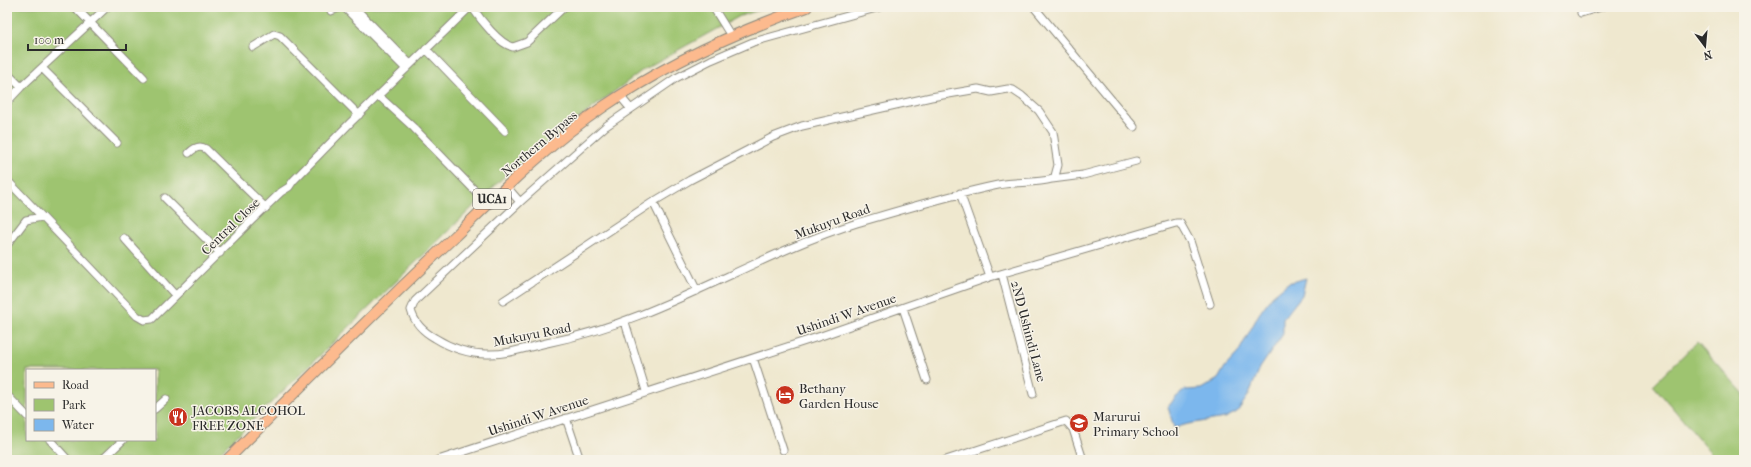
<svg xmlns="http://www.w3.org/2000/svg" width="1751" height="467" viewBox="0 0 1751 467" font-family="'IM FELL French Canon',serif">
  <rect width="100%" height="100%" fill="#f7f3e8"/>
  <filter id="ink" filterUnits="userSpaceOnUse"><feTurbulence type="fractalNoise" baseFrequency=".025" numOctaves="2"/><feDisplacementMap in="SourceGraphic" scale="8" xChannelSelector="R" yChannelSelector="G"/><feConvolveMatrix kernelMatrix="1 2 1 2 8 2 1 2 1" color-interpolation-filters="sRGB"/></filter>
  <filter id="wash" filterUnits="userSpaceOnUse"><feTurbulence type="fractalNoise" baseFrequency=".012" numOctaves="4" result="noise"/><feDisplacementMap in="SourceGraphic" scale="16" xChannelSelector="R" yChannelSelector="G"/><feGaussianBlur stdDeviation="0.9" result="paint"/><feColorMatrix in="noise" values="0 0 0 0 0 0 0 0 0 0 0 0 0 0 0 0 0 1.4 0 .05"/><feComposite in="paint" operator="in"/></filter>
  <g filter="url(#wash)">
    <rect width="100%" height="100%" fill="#efe8cf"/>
    <path fill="#9ec46f" stroke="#64784d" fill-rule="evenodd" d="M7,7H770L740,16L644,69L511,170L212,460H7ZM27,370H155V440H27Z
      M1697,342L1744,394V460H1717L1653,385Z"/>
    <path fill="#7cb7ed" stroke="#54718c" d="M1306,278L1302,295L1283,319V334L1260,368L1248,396L1237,412L1225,418L1188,424L1174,428L1168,407L1175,398L1185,390L1201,389L1218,379L1225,367L1238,353L1259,314L1272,296L1288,283Z"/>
  </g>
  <g filter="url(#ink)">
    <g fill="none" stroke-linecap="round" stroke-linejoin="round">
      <defs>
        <path id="street" d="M75,7L144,78
          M354,7L410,64
          M472,7C480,19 499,44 513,47L527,42L564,7
          M713,7L731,36
          M1034,7L1134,127
          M331,11L341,7L345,8L406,69
          M1581,13L1601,7
          M253,47L274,34L280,36L359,115
          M426,49L505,131
          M42,68L117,143
          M7,73L21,87
          M379,96L414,128L488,204
          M620,96L630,108
          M7,102L21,87L107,7
          M189,153C194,148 200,145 206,149L266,208
          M1052,179L1083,175L1136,161
          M7,180L137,316L144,320L152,319L252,220L281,192L289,187L293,181L351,122L470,7
          M507,187L520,202
          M960,193L990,277
          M165,198L220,253
          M653,202L697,291
          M124,238L175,295
          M7,245L26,220L42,217
          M1002,274L1033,394
          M503,301L653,202L690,180L773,137L802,126L931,97L978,89L991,92L1008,89L1013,90L1022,96L1039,111L1053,132L1058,165L1055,176L1052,179C1035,184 1016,181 998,185C950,195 904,209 857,223C752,256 660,320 551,342C531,346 509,355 487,354C468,354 451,348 435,338C424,332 414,322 411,310L415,301L520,202L606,126L676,78L711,60L753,42L880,7
          M903,308L927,380
          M625,322L646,391
          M753,358L783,450
          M7,395L27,416
          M155,409L166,399
          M566,418L580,460
          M50,440L68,460
          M102,460L123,440
          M438,460L821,336L990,277L1176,223H1180L1190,241L1210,304
          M946,460L1066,421L1073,429L1083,460"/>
        <path id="primary" d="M227,460C302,385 377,310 454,237C501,192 548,144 603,107C666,64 735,32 807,7"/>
      </defs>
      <use href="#street" stroke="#8d8a7d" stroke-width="9"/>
      <use href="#primary" stroke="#8d8a7d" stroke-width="12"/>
      <use href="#street" stroke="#fff" stroke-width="7"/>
      <use href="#primary" stroke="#fcba8e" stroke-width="10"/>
    </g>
  </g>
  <defs>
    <symbol id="hotel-disc" viewBox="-11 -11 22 22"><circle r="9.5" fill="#c8321e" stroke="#f7f3e8"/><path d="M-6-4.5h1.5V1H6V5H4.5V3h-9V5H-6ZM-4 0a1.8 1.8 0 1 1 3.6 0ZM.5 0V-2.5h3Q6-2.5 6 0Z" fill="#fff"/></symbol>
    <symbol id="restaurant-disc" viewBox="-11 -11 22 22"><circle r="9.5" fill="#c8321e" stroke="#f7f3e8"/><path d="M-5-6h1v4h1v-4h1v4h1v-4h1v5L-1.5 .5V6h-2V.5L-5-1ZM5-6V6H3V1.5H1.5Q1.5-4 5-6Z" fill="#fff"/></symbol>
    <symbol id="school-disc" viewBox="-11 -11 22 22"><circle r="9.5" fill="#c8321e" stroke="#f7f3e8"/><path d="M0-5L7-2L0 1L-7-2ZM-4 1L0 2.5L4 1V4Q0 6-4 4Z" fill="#fff"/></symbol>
  </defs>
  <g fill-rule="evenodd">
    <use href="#hotel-disc" x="774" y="384" width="22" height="22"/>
    <use href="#restaurant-disc" x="167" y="406" width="22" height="22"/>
    <use href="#school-disc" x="1068" y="412" width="22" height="22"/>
  </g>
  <g text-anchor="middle" stroke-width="3" stroke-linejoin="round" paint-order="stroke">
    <rect fill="#f7f3e8" stroke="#686764" stroke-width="1" x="473" y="189" width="38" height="20" rx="3"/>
    <g font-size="12" font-weight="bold" fill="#2b2b2b">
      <text x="492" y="203">UCA1</text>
    </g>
    <g font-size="13" fill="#2b2b2b" stroke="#f7f3e8">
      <text transform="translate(539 143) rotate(-40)" y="5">Northern Bypass</text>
      <text transform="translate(832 221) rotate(-20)" y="5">Mukuyu Road</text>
      <text transform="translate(230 226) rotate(-44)" y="5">Central Close</text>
      <text transform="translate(846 314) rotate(-19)" y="5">Ushindi W Avenue</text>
      <text transform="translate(1029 331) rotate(75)" y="5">2ND Ushindi Lane</text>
      <text transform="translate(532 334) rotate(-11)" y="5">Mukuyu Road</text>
      <text transform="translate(538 415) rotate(-18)" y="5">Ushindi W Avenue</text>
    </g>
    <g font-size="13" fill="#2b2b2b" stroke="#f7f3e8" text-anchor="start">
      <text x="799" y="393">Bethany<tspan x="799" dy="15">Garden House</tspan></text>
      <text x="192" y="415">JACOBS ALCOHOL<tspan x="192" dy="15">FREE ZONE</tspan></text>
      <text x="1093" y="421">Marurui<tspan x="1093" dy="15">Primary School</tspan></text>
    </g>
  </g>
  <rect width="1751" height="467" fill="none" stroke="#f7f3e8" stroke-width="24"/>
  <rect x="26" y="369" width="130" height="72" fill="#f7f3e8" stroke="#a5a39c"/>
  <rect x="34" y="382" width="20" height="6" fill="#fcba8e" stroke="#a5a39c"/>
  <text x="62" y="389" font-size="12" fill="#2b2b2b">Road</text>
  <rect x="34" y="399" width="20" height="12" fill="#9ec46f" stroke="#a5a39c"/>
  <text x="62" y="409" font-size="12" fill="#2b2b2b">Park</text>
  <rect x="34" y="419" width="20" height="12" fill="#7cb7ed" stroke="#a5a39c"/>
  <text x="62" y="429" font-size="12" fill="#2b2b2b">Water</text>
  <g transform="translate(1705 46) rotate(164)" stroke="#f7f3e8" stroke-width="3" paint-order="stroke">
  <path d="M0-3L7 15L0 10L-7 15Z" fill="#2b2b2b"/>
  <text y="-6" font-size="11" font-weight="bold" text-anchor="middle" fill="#2b2b2b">N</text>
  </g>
  <path d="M28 44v6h98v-6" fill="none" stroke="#2b2b2b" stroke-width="2"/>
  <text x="34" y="44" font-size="12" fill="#2b2b2b" stroke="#f7f3e8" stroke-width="3" paint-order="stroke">100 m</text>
</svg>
